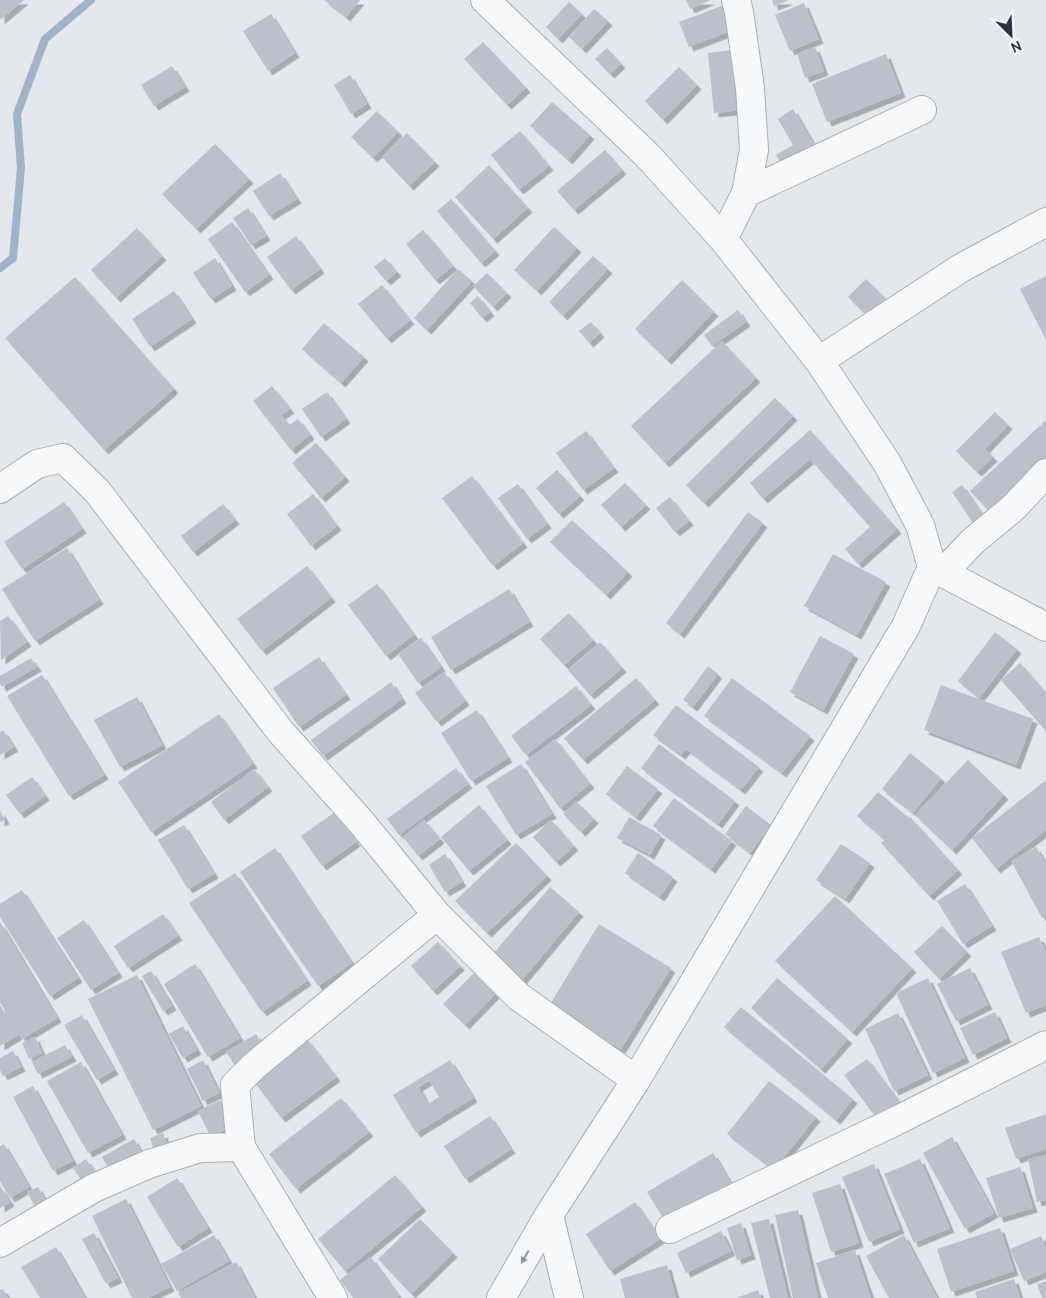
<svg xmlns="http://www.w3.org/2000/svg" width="1046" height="1298" viewBox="0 0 1046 1298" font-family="Cabin,sans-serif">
  <defs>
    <filter id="shadow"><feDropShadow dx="4.5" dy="4.5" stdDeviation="0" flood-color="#0004"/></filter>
  </defs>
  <rect width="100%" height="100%" fill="#e4e7ec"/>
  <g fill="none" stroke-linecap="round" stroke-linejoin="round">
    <path stroke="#9fb4cc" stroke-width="8" d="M0,268L13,258L21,168L17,114L45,39L91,0"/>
  </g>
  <path fill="#bbc0ca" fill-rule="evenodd" filter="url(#shadow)" d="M0,0H24L0,20Z
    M324,0H360L346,17Z
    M686,0H711L690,9Z
    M772,0H789L774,6Z
    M569,2L582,14L558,39L546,27Z
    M804,3L819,39L790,51L775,15Z
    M724,5L733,30L689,47L679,22Z
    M594,9L608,21L582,49L569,37Z
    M271,14L295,53L268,71L243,31Z
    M483,42L526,88L507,105L464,59Z
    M815,47L824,71L805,78L797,54Z
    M607,48L621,64L610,74L595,59Z
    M734,50L741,110L714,113L708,53Z
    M886,54L901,93L827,122L812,84Z
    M172,66L185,87L154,106L141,85Z
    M679,67L697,85L663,120L645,101Z
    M350,75L367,104L351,114L334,85Z
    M552,102L590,135L568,160L530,126Z
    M793,109L819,153L787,173L776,155L793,145L778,119Z
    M377,111L398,132L373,158L351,137Z
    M520,131L549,166L519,190L491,155Z
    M407,133L435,162L409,186L382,157Z
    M215,144L249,179L196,229L162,194Z
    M605,150L622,170L574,210L557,191Z
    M489,165L528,208L493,239L455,197Z
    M280,173L297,199L269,216L253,191Z
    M451,199L495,251L481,263L437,211Z
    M248,208L266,236L251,245L233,218Z
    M232,222L269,275L245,292L208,239Z
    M554,227L577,248L537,291L514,270Z
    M137,228L162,256L116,298L91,270Z
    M423,230L453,266L435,280L406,244Z
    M296,236L320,269L291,290L267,257Z
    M593,256L608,269L563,316L549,302Z
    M215,258L232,286L211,299L193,273Z
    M385,258L397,272L386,281L374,267Z
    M458,269L472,281L427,330L414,318Z
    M487,273L507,293L493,307L473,286Z
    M1046,276V340L1020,289Z
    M75,277L174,389L104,450L5,338Z
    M866,279L888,301L870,319L848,297Z
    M682,280L714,312L667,360L635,329Z
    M382,285L410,320L387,339L358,304Z
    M174,291L192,319L150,347L132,319Z
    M478,296L490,312L482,318L470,303Z
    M738,310L746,322L712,346L704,335Z
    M591,322L600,333L589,343L579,331Z
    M324,323L364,357L341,383L302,349Z
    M722,341L756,378L665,463L631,426Z
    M272,386L290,409L281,415L289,425L298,419L310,435L291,450L253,401Z
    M327,392L346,419L321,437L302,409Z
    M775,398L793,416L704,503L686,485Z
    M995,412L1008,425L985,449L993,457L977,472L956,451Z
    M1046,420V460L990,512L970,491Z
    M810,430L897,529L858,564L845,549L870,527L810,459L763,499L750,483Z
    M586,431L614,468L583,490L556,453Z
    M316,443L345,477L321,498L292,463Z
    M557,470L580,496L559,514L536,488Z
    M472,476L523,543L493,566L442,498Z
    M625,483L646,505L621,527L601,505Z
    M518,484L547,524L527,539L498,498Z
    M962,485L984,517L974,524L952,492Z
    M313,494L337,526L311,546L287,514Z
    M670,497L689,521L675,532L656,508Z
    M64,502L82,529L22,569L4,542Z
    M223,504L235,520L193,552L181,536Z
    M748,512L763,523L680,634L666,623Z
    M572,520L628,572L606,595L550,542Z
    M67,548L99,600L35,641L2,589Z
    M833,554L886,582L857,635L804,606Z
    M307,566L331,598L262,651L237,619Z
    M377,584L414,635L386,656L348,605Z
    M509,589L529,622L451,670L431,637Z
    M569,613L593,640L564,665L540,639Z
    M8,616L27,642L1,660L0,621Z
    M995,632L1017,649L979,698L958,681Z
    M820,636L854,654L823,710L790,692Z
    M421,638L441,667L418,683L398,654Z
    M600,642L622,668L590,695L568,670Z
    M319,657L346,695L299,727L273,688Z
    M31,658L37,667L2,687L0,684V676Z
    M1020,663L1046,693V731L1001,680Z
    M708,666L718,674L693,707L683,700Z
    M444,672L465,701L437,722L415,693Z
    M42,675L104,775L69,796L7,696Z
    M636,678L655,700L583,760L564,738Z
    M732,678L810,736L782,773L704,716Z
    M391,682L402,699L323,756L311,740Z
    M941,685L1033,719L1016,765L924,730Z
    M576,686L591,705L526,755L511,736Z
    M137,697L162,745L120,767L94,720Z
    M676,705L759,767L741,790L686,749L681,755L653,735Z
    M477,710L508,758L471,781L441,733Z
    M219,714L253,764L151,832L118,782Z
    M3,730L14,747L0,755V732Z
    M555,739L590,784L560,808L525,762Z
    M659,744L735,801L718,824L641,768Z
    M910,753L941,778L913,813L882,789Z
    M968,760L1004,795L952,850L915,815Z
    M521,764L552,814L516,835L486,786Z
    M627,766L658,789L636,817L606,794Z
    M456,768L468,784L399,835L387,819Z
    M254,769L268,787L224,820L211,802Z
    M32,777L45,796L20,814L6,795Z
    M1046,780V830L996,869L972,838Z
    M878,792L908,817L901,825L910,817L958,870L929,896L881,843L885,840L857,816Z
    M674,798L732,841L711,869L653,826Z
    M576,801L594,819L581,832L563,814Z
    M479,805L507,840L469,871L441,837Z
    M746,806L771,825L750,853L725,834Z
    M0,810L5,820L0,822Z
    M335,812L356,842L322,866L301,836Z
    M629,817L661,835L650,855L617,838Z
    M424,820L440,839L418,856L403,837Z
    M551,820L574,846L556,862L533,837Z
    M184,825L214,874L188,889L158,840Z
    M516,843L547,876L487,933L455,901Z
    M841,844L870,863L845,899L816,880Z
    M1036,847L1046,865V915L1042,918L1011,861Z
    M275,848L352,963L318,986L240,872Z
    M638,853L673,877L660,897L625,873Z
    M445,854L462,882L445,892L429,865Z
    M235,873L307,981L262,1012L189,903Z
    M965,884L992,926L963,944L937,901Z
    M550,887L579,912L522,980L492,955Z
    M22,890L78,978L50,996L0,917V904Z
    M835,896L912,968L852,1032L775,961Z
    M163,914L178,936L128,968L114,946Z
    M84,920L118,973L91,990L57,938Z
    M0,922L57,1018L22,1039L0,1002Z
    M599,924L671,968L621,1049L549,1006Z
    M942,926L967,952L939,979L914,952Z
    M1039,937L1046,953V1005L1026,1013L1001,952Z
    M438,942L460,966L433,991L411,966Z
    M195,964L240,1038L208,1057L164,984Z
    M970,968L988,1005L956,1021L937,984Z
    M151,971L172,1006L163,1011L142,976Z
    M474,973L495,994L465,1025L443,1004Z
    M137,975L201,1106L153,1130L88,999Z
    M777,978L848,1039L821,1069L751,1008Z
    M928,978L965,1058L933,1073L896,993Z
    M0,1005L18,1035L0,1046Z
    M741,1007L853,1099L836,1120L724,1027Z
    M995,1012L1007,1038L973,1055L960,1028Z
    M898,1013L928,1075L894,1091L865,1029Z
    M82,1015L114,1070L97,1080L64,1025Z
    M183,1026L197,1050L183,1058L169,1034Z
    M256,1034L267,1052L237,1069L226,1052Z
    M35,1037L42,1053L29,1059L22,1043Z
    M307,1039L336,1077L281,1118L253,1080Z
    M65,1045L72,1057L38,1074L32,1062Z
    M13,1051L21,1067L3,1076L0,1070V1058Z
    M867,1059L903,1107L881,1124L844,1075Z
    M203,1060L219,1093L203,1101L187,1069Z
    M450,1060L473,1098L416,1133L393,1095ZM429,1080L439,1097L428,1104L418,1087Z
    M81,1062L122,1135L88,1153L47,1081Z
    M769,1081L816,1117L774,1170L727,1134Z
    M33,1086L73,1161L53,1171L13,1097Z
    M341,1098L369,1132L296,1189L269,1154Z
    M220,1100L233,1125L211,1137L198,1111Z
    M1046,1114V1149L1016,1159L1005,1128Z
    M490,1116L511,1149L465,1179L444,1146Z
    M163,1133L168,1148L155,1153L150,1138Z
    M952,1137L994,1213L965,1229L923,1153Z
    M134,1139L143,1155L112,1174L102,1157Z
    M4,1144L29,1187L10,1198L0,1181V1146Z
    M713,1153L733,1187L668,1226L647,1192Z
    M1046,1155V1200L1037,1202L1028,1159Z
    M86,1159L97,1175L84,1184L73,1168Z
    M920,1159L950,1228L914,1243L884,1174Z
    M874,1164L900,1229L869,1242L842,1177Z
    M1020,1167L1033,1208L999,1218L986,1178Z
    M395,1175L422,1207L345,1271L318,1239Z
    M177,1178L208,1228L178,1247L147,1197Z
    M840,1184L859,1243L831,1252L812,1193Z
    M0,1186L10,1202L0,1208Z
    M38,1187L45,1200L34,1205L27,1192Z
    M126,1199L170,1287L147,1298H132L92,1216Z
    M635,1202L660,1239L610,1271L586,1234Z
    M798,1210L818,1298H793L775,1215Z
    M420,1219L453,1253L411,1294L378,1259Z
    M769,1219L788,1298H770L751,1223Z
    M741,1223L751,1255L737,1260L727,1228Z
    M1000,1228L1014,1271L951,1292L937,1249Z
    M721,1231L731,1251L686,1273L677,1253Z
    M94,1233L118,1278L106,1284L82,1239Z
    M214,1235L229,1261L177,1291L161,1264Z
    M904,1235L937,1298H889L866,1256Z
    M1041,1236L1046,1248V1272L1024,1281L1010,1249Z
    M56,1247L85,1298H40L21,1267Z
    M855,1250L871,1298H828L816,1263Z
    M371,1257L399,1296L396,1298H353L340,1280Z
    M236,1262L255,1298H181L178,1293Z
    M667,1265L676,1298H625L620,1279Z
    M1014,1279L1020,1298H977L975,1292Z
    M1046,1281V1298H1042L1037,1284Z
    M3,1289L8,1298H0V1290Z
    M758,1290L761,1298H736Z"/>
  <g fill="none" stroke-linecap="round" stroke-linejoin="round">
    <defs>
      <path id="minor" d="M485,0L648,156L723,239L819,361L887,463L920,525L932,567L906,626L636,1080L549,1215L501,1298
        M746,193L922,110
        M723,239L746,193L754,150L750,88L739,12L736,0
        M819,361L961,268L1046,222
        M0,489L37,464L63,458L97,491L280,731L362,823L437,915L519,997L636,1080
        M932,567L1046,627
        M943,573L972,542L1013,508L1046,473
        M241,1147L235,1085L254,1066L437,915
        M549,1215L569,1298
        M670,1229L898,1120L1046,1045
        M0,1243L94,1188L149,1164L200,1148L241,1147L333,1298"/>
    </defs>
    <use href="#minor" stroke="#a9aeb7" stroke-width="30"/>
    <use href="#minor" stroke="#f7f8fa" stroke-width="28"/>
  </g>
  <defs><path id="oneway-solid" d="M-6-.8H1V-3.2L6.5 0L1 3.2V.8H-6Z" transform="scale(1.25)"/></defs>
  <use fill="#9196a0" href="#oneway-solid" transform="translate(525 1257) rotate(120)"/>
  <g transform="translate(1011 35) rotate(156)" stroke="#f4f6f9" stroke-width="4" paint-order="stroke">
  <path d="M0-4L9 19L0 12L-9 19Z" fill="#2b3445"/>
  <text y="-8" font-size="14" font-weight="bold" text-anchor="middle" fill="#2b3445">N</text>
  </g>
</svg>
